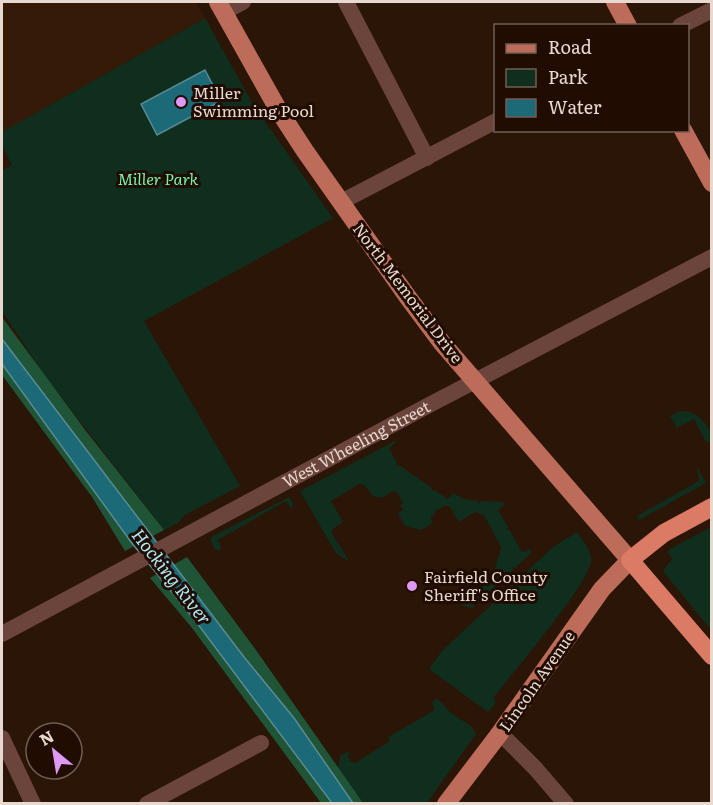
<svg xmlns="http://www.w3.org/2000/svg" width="713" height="805" viewBox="0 0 713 805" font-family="Literata,serif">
  <rect width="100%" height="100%" fill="#2a1507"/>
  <path fill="#351a07" d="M2,2H196L205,18L2,132Z"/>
  <path fill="#102e1d" d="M205,18L254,106L333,218L144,321L240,486L185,515L178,523L164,530L44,375L2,311V171L12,165L2,145V132Z
    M681,411C698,411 712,425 711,442H706L694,419L677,428L670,416Z
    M395,441L396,443L389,448L397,463L395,466L399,465L432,488L431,491L434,490L448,499L453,493L464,499L478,501L479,504L481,501L503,502L504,505L498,510L508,527L506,530L509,529L522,552L531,549V553L515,568L512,567L513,570L477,604L474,603L473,608C461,607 456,597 443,604L441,601L452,595L456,599L460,597L462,598L492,581L501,547L484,515L475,512L459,522L450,507L446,505L434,512L435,514L430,518L433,523L421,530L405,526L398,513L403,510L400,505L403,503L397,492L393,491L382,498L373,496L363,484H359L331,501L343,522L332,530L333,535L349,561L338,555L334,550L300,491Z
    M697,466L706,483L639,520L637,516L697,482L699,479Z
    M289,497L293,503V507L291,508L286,501L218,540L221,547L220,550H215L211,541V537Z
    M711,527V630L663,571L672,559L668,552L670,549Z
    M577,532C582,540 592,550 591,561C589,584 512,674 493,698L496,703L488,712L429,669L441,652L553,547Z
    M435,699L439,700L451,713L471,726L476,734L427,803H363L338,770L340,756L348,751L350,754L348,756L351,762L355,763L390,741L388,737L435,710L432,703Z"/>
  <path fill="#1f5436" d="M2,317L86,431L164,530L125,551L92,497L2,375Z
    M187,557L256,650L363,803H321L192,628L150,578Z"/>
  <path fill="#1c6978" stroke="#598b92" stroke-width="1.5" d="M205,70L221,101L157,135L141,104Z
    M2,339L244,657L294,718L353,803H332L197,623L131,542L2,364Z"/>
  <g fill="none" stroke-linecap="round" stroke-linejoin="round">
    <g stroke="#6b443b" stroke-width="16">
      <path d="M346,2L427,158"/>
      <path d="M224,12L243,2"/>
      <path d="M680,26L712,10"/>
      <path d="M341,202L496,121"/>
      <path id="s1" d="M2,634L431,404L712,257"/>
      <path d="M500,733L535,768L566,804"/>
      <path d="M2,738L33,804"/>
      <path d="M147,804L261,743"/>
    </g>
    <path stroke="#bc6c59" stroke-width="18" d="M218,2L279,111L305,151L407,296L442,343L630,560L602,589L500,733L446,804
      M615,2L628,26
      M683,130L712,183"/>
    <path stroke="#dc7b65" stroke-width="18" d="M712,507L664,533L630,560L712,656"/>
  </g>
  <g fill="#dd99f3" stroke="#200c01" stroke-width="2">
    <circle cx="181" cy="102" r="6"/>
    <circle cx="412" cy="586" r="6"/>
  </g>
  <g text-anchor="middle" stroke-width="6" stroke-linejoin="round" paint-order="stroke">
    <g font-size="16" fill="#e8d9d0" stroke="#200c01" text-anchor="start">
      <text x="193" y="99">Miller<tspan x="193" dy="18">Swimming Pool</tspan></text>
      <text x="424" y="583">Fairfield County<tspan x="424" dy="18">Sheriff's Office</tspan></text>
    </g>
    <g font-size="16" font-style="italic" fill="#74f5ac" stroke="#200c01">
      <text x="158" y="185">Miller Park</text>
    </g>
    <g font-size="16" fill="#e8d9d0" stroke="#200c01">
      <text transform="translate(408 293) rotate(53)" y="6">North Memorial Drive</text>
      <text dy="6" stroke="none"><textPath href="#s1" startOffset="402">West Wheeling Street</textPath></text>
      <text transform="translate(537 681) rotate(-55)" y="6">Lincoln Avenue</text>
    </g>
    <g font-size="18" font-style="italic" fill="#ade8f5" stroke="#200c01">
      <text transform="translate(171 577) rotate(52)" y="6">Hocking River</text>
    </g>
  </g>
  <rect width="713" height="805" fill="none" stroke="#e8d9d0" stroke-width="6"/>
  <rect x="494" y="24" width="195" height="108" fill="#200c01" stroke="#705e54" stroke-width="1.5"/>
  <rect x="506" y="44" width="30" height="9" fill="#bc6c59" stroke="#705e54" stroke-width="1.5"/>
  <text x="548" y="54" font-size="18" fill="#e8d9d0">Road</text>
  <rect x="506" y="69" width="30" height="18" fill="#102e1d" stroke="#705e54" stroke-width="1.5"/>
  <text x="548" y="84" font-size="18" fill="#e8d9d0">Park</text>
  <rect x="506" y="99" width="30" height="18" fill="#1c6978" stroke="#705e54" stroke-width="1.5"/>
  <text x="548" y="114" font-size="18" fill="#e8d9d0">Water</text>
  <g transform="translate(54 751) rotate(330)"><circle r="28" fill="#200c01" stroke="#705e54" stroke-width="1.5"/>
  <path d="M0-4.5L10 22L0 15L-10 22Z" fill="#dd99f3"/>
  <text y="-9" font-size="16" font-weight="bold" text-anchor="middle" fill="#e8d9d0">N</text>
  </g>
</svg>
